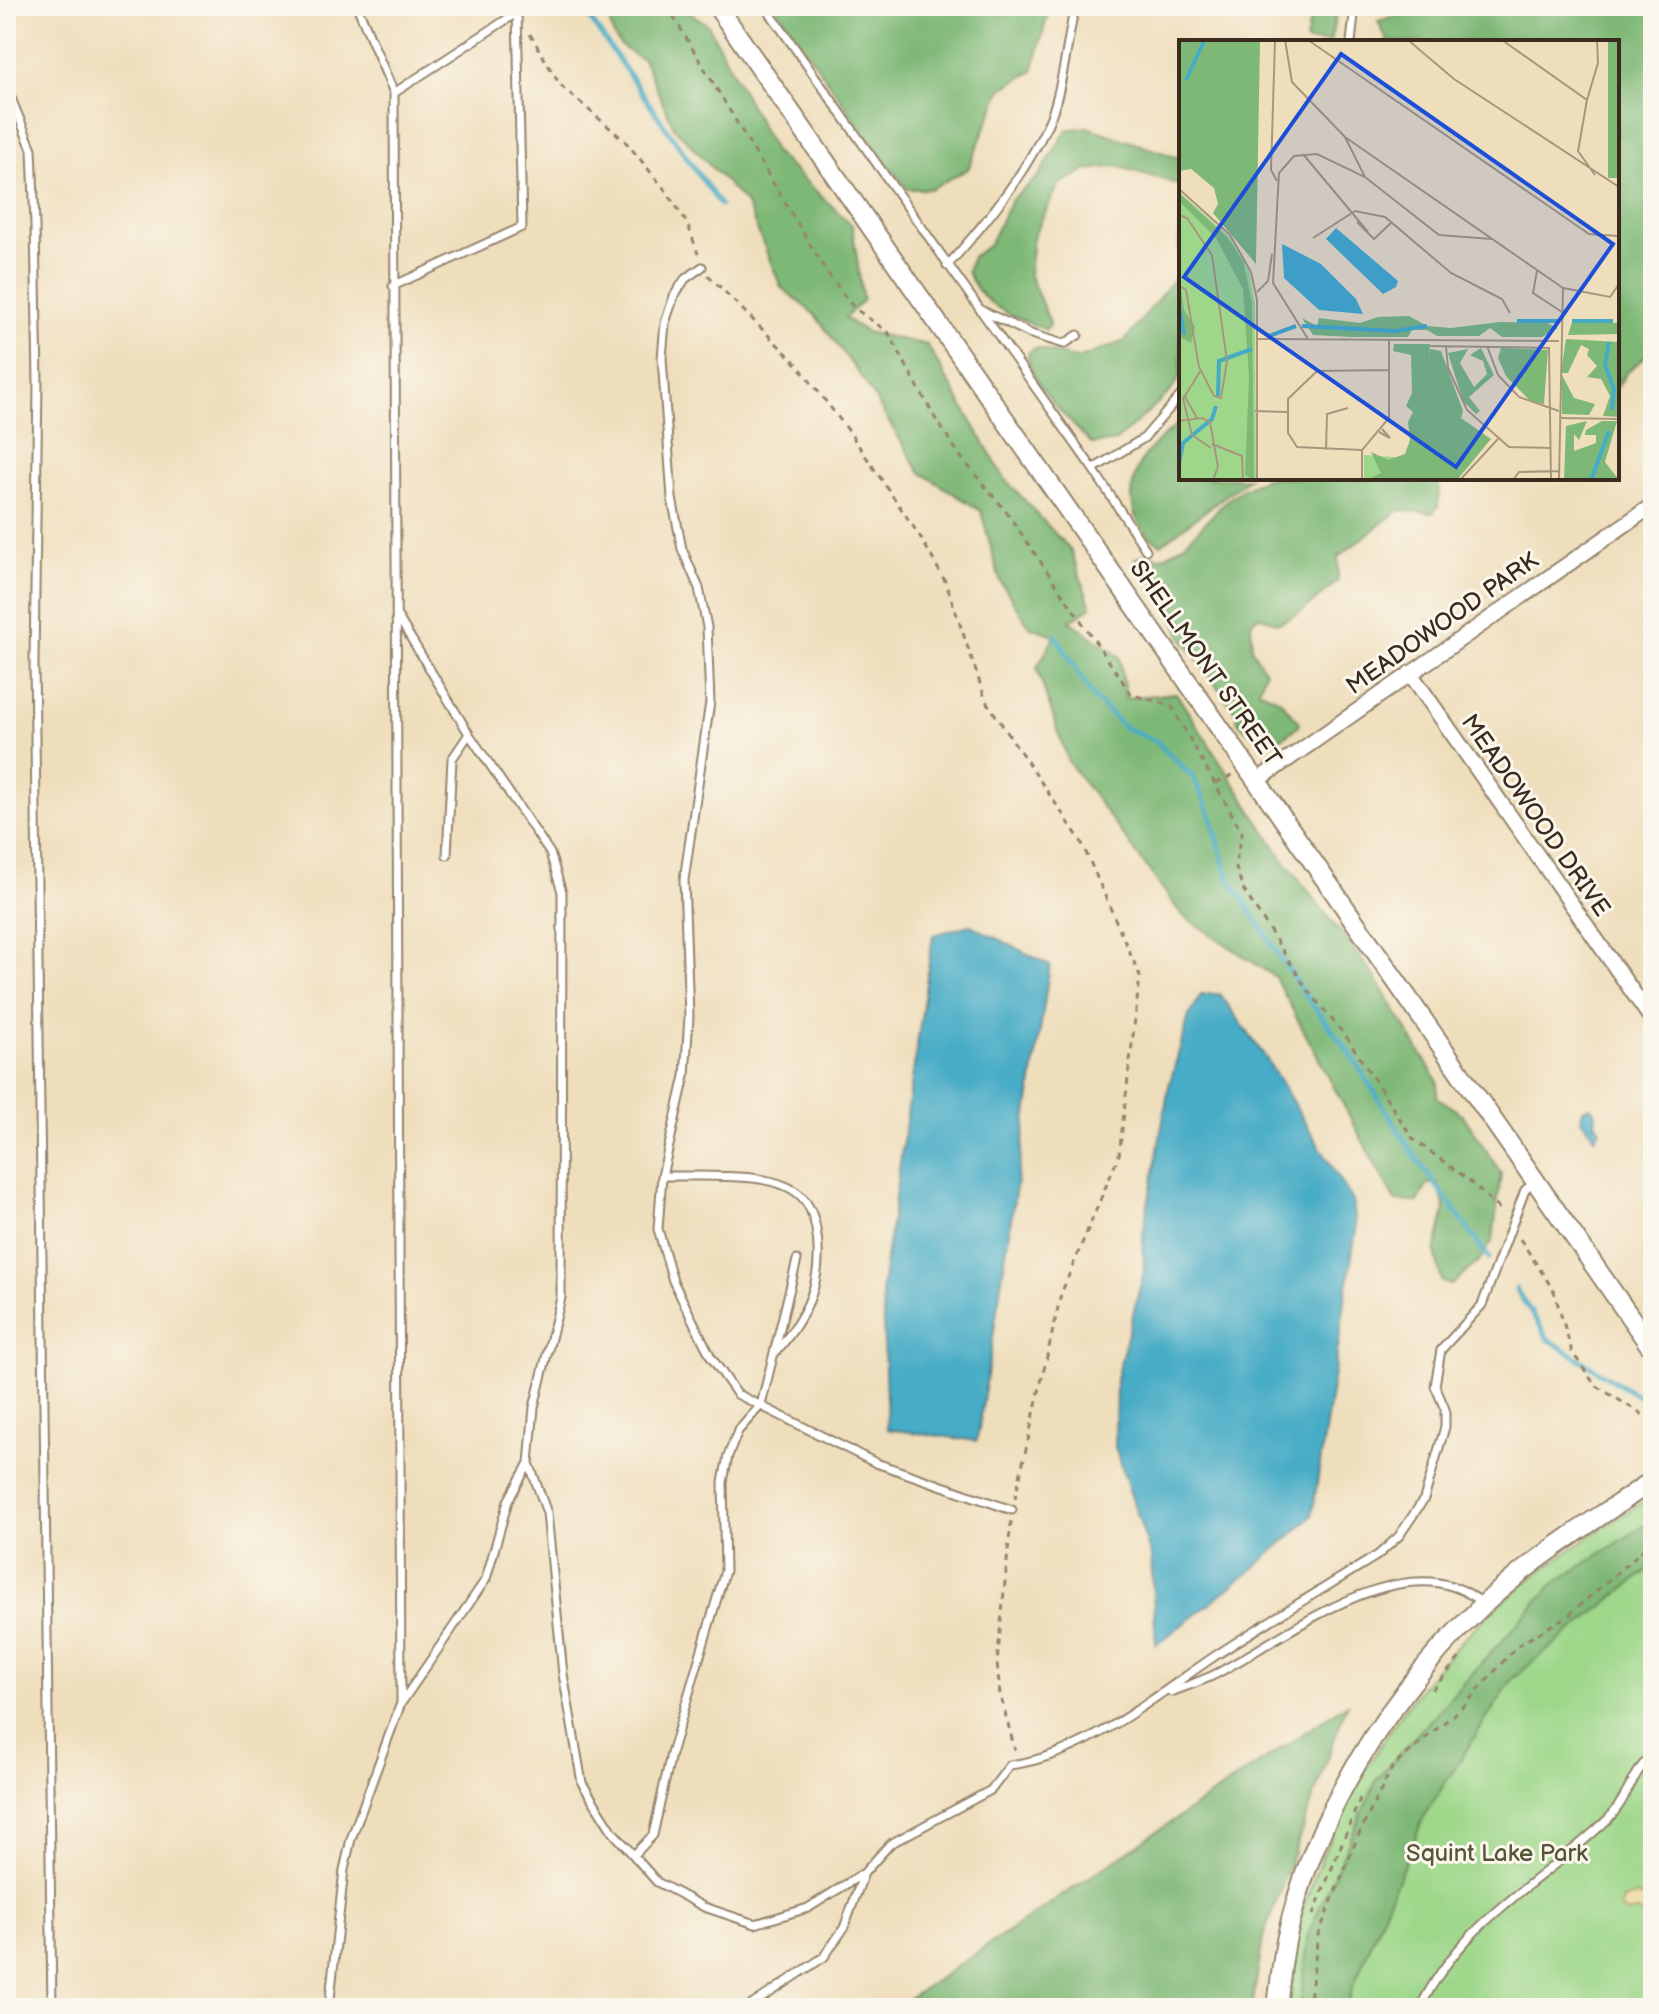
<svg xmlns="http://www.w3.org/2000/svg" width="1659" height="2014" viewBox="0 0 1659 2014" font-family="'Balsamiq Sans',sans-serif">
  <rect width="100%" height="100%" fill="#fbf7ec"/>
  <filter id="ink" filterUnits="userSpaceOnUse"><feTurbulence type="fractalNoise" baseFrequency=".0125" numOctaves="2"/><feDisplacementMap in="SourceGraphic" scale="16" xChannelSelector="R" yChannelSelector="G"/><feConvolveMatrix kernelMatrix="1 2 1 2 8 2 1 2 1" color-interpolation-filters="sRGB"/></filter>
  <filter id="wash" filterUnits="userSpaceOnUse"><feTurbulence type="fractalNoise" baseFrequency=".006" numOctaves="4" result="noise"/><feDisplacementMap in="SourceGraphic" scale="32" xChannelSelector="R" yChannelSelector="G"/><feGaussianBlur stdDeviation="1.8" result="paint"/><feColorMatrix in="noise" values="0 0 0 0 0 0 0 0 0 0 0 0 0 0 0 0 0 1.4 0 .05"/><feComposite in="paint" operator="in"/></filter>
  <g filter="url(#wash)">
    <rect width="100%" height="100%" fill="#efdebc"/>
    <path fill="#9ed78a" stroke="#6c8054" stroke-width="2" d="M1653,1495V2008H1283C1297,1863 1386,1709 1491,1612C1540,1567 1598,1532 1653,1495Z"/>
    <path fill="#7eb876" stroke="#5c714a" stroke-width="2" d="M609,6H680L708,25L775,153L852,225L863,300L845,318L866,332L927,345L1005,479L1071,551L1091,607L1070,621L1119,656L1126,698L1176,693L1283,859L1373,974L1438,1082L1437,1097L1463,1115L1501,1173L1493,1240L1479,1261L1451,1285L1442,1282L1435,1253L1445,1209L1438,1183L1428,1184L1418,1202L1395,1201L1275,977L1182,915L1068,761L1037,668L1055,635L1030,627L1000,581L981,511L920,472L864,381L815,315L781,287L747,205L674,127L643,59C617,48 608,35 609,6Z
      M775,6H1050L1033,71L1002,88L968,169L930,189H908L864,133Z
      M1312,6H1338L1330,42H1306Z
      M1399,6H1653V350L1626,373L1617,388V42H1388L1378,21L1401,14Z
      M1087,127L1181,159V185L1117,166L1087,170L1059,184L1033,237L1029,274L1050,323L1046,330C1012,315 982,308 967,271L972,257L989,245L1011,200L1038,177L1067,130Z
      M1181,214V375L1171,391L1116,441L1092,444C1073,425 1025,379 1028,352L1036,348L1078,359L1125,341L1177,275Z
      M1181,421V478H1249L1161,544C1126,528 1124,480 1148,452C1158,440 1170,431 1181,421Z
      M1265,478H1453L1439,481L1438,506L1433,513L1399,510L1338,557V581L1304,610L1279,623L1258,616L1251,623L1252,649L1265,671L1259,690L1280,700L1299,722L1298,727L1283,737L1261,741L1238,723L1237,714L1182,638L1163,591L1135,559L1148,553L1159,558C1189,548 1207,517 1231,497C1241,489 1254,484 1265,478Z
      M1653,1520V1566L1513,1678L1425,1814L1350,1994L1348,2008H1300L1309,1932L1377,1779L1552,1585Z
      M1347,1704L1263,1938L1252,2008H895Z"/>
    <path fill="#eeda9e" stroke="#94825e" stroke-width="2" d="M1637,1895L1651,1904L1652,1912L1647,1916L1637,1911L1627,1914L1620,1909L1623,1900Z"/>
    <path fill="#46acc6" stroke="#406b72" stroke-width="2" d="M970,925L1050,965L977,1441L887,1429L882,1287L933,935Z
      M1220,994L1264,1055L1353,1201L1356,1229L1312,1516L1251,1571L1156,1645L1151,1556L1115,1447L1116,1379L1144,1272L1143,1234L1169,1086L1189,1016L1201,995Z
      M1590,1106L1596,1113L1595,1122L1600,1130L1595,1137L1581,1119L1583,1109Z"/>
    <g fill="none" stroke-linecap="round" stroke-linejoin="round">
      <path stroke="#46acc6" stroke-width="5" d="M581,6L720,205
        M1056,636L1093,697L1125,728L1156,741L1193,777L1210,812L1228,876L1302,991L1352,1056L1410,1149L1489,1258
        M1516,1289L1548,1339L1638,1396L1653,1391"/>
    </g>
  </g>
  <g filter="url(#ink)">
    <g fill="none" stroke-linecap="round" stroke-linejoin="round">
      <defs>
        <path id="service" d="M357,6L394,93L527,6
          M765,6L1093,469L1146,550
          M1351,42L1355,6
          M6,86L32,149L35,226L38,382L34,661L52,2008
          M947,266C987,222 1030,169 1052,114C1064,81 1067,41 1075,6
          M702,267L685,279L674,296L665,323L662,358L672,498L682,549L699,588L707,627L710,702L684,880L689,1017L685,1076L662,1176L658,1229L673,1281L711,1357L737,1394L876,1463L1012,1510
          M393,286L522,227L517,12
          M981,310L1031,334L1064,344L1078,335
          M1093,469L1144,438L1181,395
          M398,617L469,734L550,853L562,892L561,1298L534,1407L529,1463L547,1513L563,1674L582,1783L613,1832L657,1882L704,1907L755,1924L808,1908L864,1873L890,1844L991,1790L1010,1765C1086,1755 1150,1700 1212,1658C1266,1622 1323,1589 1378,1555L1399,1536L1424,1499L1445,1427V1409L1435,1386L1441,1350L1482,1305L1525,1190L1534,1183
          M447,855L452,759L469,734
          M662,1176C696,1177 770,1171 796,1192C808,1200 814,1216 816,1229C825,1280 807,1316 775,1353
          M1171,1692C1186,1686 1202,1681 1216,1674C1285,1638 1409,1537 1483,1604
          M402,1702L486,1579L508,1501L529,1463
          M634,1855L653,1835L671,1754L725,1571L723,1482L728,1456L738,1431L761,1405L797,1260
          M329,2008L344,1870L351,1839L401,1703L394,93
          M747,2008L824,1957L844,1928L864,1873
          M1420,2008C1463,1919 1540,1884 1608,1819C1627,1801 1632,1772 1653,1754"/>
        <path id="minor" d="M1410,673L1653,1021
          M1258,780L1653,505"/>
        <path id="tertiary" d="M717,6L1653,1350
          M1277,2008C1280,1984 1282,1959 1287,1936C1318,1798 1410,1662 1519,1574C1561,1540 1609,1511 1653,1480"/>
      </defs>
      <use href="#service" stroke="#95846d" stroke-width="11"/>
      <use href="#minor" stroke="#95846d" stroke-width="18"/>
      <use href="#tertiary" stroke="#95846d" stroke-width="22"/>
      <path stroke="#95846d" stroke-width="3" stroke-dasharray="6 6" stroke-linecap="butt" d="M667,6L826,271L854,308L888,332L935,418L963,460L1005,510L1132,695L1171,705L1242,832L1235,865L1243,889L1307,989L1347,1038L1413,1139L1466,1178L1504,1213
        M530,34L560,85L625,141L667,192L688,225L698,254
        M708,275L796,363L848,430L921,538L946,583L986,701L1081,841L1140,976L1119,1155L1061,1294L1015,1498
        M1216,783L1233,775
        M1520,1239L1554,1291L1572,1352L1595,1385L1653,1421
        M1011,1521L997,1663L1000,1694L1015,1750
        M1432,1690L1463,1654
        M1313,1915L1361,1796
        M1309,2008L1318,1935L1358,1836L1393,1766L1466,1704L1517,1646L1569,1615L1653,1541"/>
      <use href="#service" stroke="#fff" stroke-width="7"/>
      <use href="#minor" stroke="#fff" stroke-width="14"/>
      <use href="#tertiary" stroke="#fff" stroke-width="18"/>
    </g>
  </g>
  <g text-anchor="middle" stroke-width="6" stroke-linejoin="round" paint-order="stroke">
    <g font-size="24" fill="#3b2a1e" stroke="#fbf7ec">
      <text transform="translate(1442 623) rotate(-35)" y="8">MEADOWOOD PARK</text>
      <text transform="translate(1206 663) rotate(55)" y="8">SHELLMONT STREET</text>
      <text transform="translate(1536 815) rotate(55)" y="8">MEADOWOOD DRIVE</text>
    </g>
    <g font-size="24" fill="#545539" stroke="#fbf7ec">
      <text x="1497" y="1861">Squint Lake Park</text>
    </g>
  </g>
  <g transform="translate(1179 40)">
    <rect width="440" height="440" fill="#efdebc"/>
    <path d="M0,152L51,197L70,230L76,263L77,440H0ZM185,415L244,419V440H185Z" fill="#9ed78a"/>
    <path d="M0,0H81L77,224L34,173L39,164L35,148L12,129L0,131ZM429,0H440V138H429ZM0,153L49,198L64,221L73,263L75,440L66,435L70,336L64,249L37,198L0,161ZM0,236L5,270L16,287L12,303L0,296ZM230,276L248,286L272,288L321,282L368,283L379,288L363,297H323L311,288L300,296H258L248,290H233L229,297H173L134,295L123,278L138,286L140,278L181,283L199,277ZM393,282L440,283V294L389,295ZM387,299L440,302V377L424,376L431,356L422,339L408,337L418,326L408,315L410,309L402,305L389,333H382ZM215,304H251L250,322L251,309L262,311L284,371L282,378L312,399L278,440H188L202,433L192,412L209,420L226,414L231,400L229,382L234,372L227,366L233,353L232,315L214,311ZM302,308L315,335L290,357L301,371L297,374L284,361L269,313L289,309L281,323L295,347L308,334L304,321L291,315ZM322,308L369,310L365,364L351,361L327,336L319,318ZM383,335L395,358L416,364L410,375L383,374ZM408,381L400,400L395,394V411L417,403V395H406L407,390L423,381H438L426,422L440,440H385L387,386Z" fill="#7eb876"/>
    <path d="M157,188L219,241L217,247L204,254L147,199ZM103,204L142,224L177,259L184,274L140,270L105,238Z" fill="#46acc6"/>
    <path fill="none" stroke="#46acc6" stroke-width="4" d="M7,40L25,1M0,267L5,294M338,281H379M393,281H434M123,286L216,291L248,286M90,296L117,286M430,302L426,325L435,349L433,370M39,356L40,321L73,309M0,423L4,403L33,379L37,366M412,440L430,391"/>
    <path fill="none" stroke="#a7967d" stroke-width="2" d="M96,0L92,130L98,141M106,0L113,42L166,97L384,248M129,0L410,194L440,196M229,0L275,39L440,147M323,0L408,60L399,111L416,135M408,60L419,23L418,0M166,97L186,137M124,114L189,192M0,149L51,195L72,232L78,260V440M0,175L8,178L33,215L48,321L42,358L35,356L20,327L7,250L0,246M178,182L195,199L213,182M134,198L176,171L206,177L272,233L323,259L331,273M358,231L354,253L383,272M78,252L89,241L93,214M78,299L380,301M129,299L94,243L100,133L115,116L138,114L186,137L260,195L313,199M251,306L370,308L372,440M308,306L319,335L340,357L380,371M267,307L269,328L288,370L330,407L371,408M22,330L4,359L13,395L32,408M5,355L18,378M76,371L108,372M380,378L440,379M0,381L23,378L31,382L39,427L34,440M200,392L211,398L203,389M33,404L63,416L64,440M147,410L148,374L169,368M183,410L118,407L109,393V359L138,331L210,330M183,440V410L210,378V300M281,440L319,399M334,440L340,432L380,431M380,440L384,248L431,257L440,244"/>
    <path fill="#1d4ed8" fill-opacity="0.15" stroke="#1d4ed8" stroke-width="4" d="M162,14L434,204L277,427L5,237Z"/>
    <rect width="440" height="440" fill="none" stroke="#3b2a1e" stroke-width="4"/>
  </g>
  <rect width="1659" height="2014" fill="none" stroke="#fbf7ec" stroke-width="32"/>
</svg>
